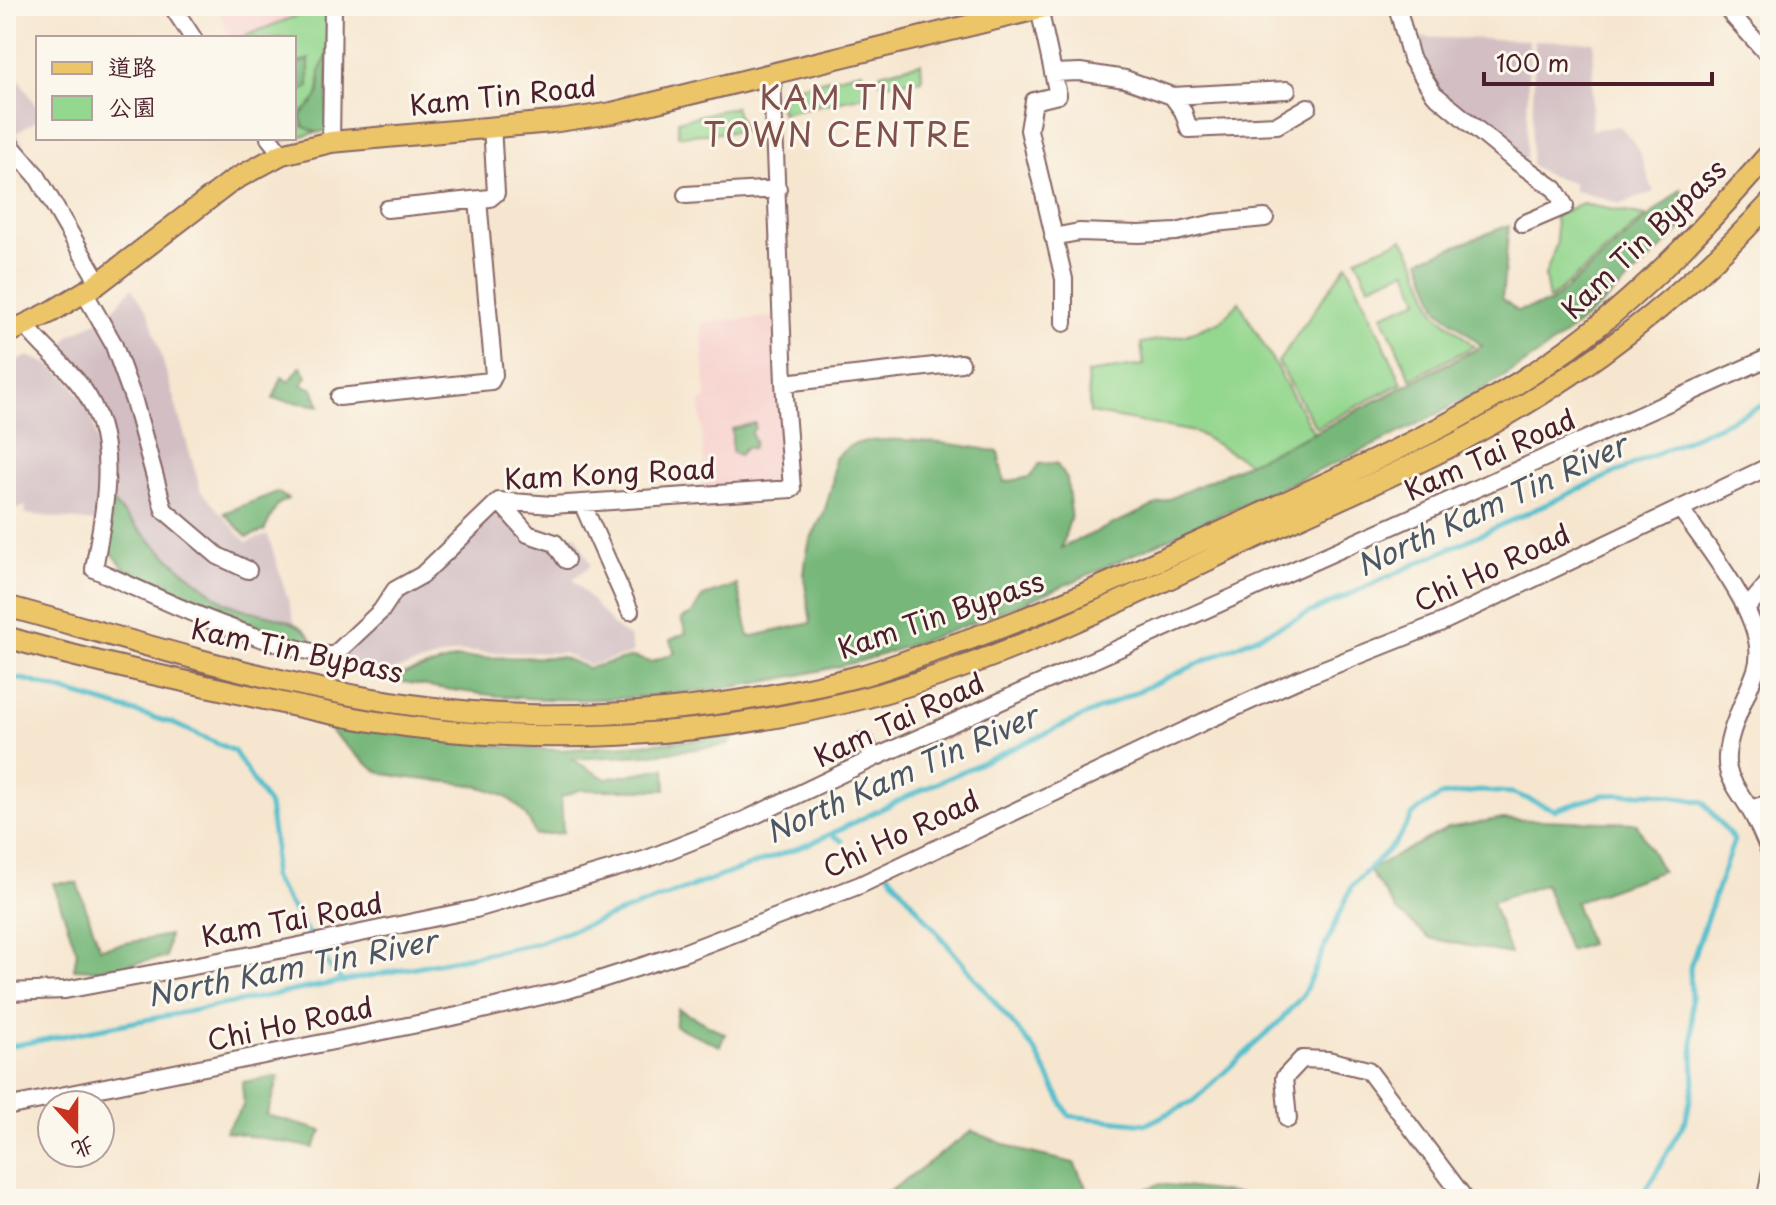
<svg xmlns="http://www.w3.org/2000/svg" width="1776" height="1205" viewBox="0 0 1776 1205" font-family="'Playpen Sans','LXGW WenKai TC',sans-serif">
  <rect width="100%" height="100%" fill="#fbf7ec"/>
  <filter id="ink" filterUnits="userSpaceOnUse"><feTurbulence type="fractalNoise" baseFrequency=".0125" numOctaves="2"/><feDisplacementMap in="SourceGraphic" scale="16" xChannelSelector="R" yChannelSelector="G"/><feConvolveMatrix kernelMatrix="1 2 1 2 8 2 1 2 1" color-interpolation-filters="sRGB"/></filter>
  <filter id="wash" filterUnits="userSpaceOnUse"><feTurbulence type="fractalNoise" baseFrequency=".006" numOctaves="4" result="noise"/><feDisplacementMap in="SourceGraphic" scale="32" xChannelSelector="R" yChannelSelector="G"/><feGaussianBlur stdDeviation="1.8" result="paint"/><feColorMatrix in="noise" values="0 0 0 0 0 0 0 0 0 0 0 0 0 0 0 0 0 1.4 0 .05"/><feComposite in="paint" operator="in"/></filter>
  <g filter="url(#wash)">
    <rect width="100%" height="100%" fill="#f6e6cf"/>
    <path fill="#f7d0cd" d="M217,6H321L240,38H229Z
      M776,317L786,485L705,490L700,401L706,400L701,322Z"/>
    <path fill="#d2bec3" d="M1410,37L1529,40L1526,161L1436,87L1417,59Z
      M1535,40L1594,42L1591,130L1620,126L1637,146L1654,192L1621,204L1573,190L1575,184L1546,174L1531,165Z
      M16,74L38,109V120L16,133L28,152L6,161V75Z
      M132,288L149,314L201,491L246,542L268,535L296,626L227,604L176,566L112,502L108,440L60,353L69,336L107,316Z
      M28,356L50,365L69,380L91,413L103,470L95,522L25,514L26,506L6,513V366Z
      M499,507L539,534L576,535L591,565L573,579L614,626L630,638L633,653L589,665L563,653L459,652L383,673L330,663L397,594Z"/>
    <path fill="#94d78f" stroke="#6f7b5d" stroke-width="2" d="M321,6H328L327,130L281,141L278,138H294V38H240Z
      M921,63L922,80L881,84L880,73Z
      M862,71L865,96L781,113L779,91Z
      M735,107L744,131L678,136V121Z
      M1582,204L1646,216L1549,300L1545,276L1557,242L1555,216Z
      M1403,239L1414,258L1436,313L1474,346L1411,379L1382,315L1419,300L1407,270L1369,286L1356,258Z
      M1347,264L1402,383L1316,428L1278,362Z
      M1239,302L1314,433L1249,463L1195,432L1090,413L1087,373L1144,365L1141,343L1186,335L1221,321Z"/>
    <path fill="#77b87a" stroke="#606c52" stroke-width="2" d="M328,56L327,130L318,133L304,127L300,116C305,108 315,104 318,95C324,77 313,76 328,56Z
      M309,59V87L294,94V65Z
      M1681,189L1687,223C1634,276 1578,331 1513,371C1422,427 1322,469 1224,513C1127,557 1030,604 928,639C906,646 883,655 861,661C757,687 649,702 542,699C489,697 438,688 386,679L458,658L561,657L588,668L633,657L651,662L675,653L670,640L686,633L681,619L692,614L703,596L737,585L749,637L811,623L804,577L806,558L810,540L824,513L832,485L835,458C840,454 845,449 850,446C879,432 966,445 998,452L1004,482L1030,477L1039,464L1056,463L1067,479L1071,516L1061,548L1314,433L1482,346L1439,310L1420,260L1509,225L1502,298L1517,311L1550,303Z
      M301,366L307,376L302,385L313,389L320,406L273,399L282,377L289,382Z
      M755,423V428L751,433L755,442L752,449L747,447L739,455L732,452V429Z
      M277,492L288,499L277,505L264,531L247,537L224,513Z
      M112,502C141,531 169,561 202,585C210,591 218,599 227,603C253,617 308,613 315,648L299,647L148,589L125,569L108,548Z
      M320,721L508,747L560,750L734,737L728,745L644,755L572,759L606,779L665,768L666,790H579L561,797L563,833L535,835C514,768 432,789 380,772C367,768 332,732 320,721Z
      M1498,819L1636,823L1662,871L1575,902L1589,944L1569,951L1545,884L1492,902L1510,954L1429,938L1397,911L1369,870L1448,828Z
      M53,883H77L100,948L169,935L166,957L101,970L74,969L77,952Z
      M678,1009L725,1034L720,1046L675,1026Z
      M279,1076L267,1115L322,1131L313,1148L225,1131L244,1105L242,1082Z
      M972,1131L1018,1150L1074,1163L1092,1199H879Z
      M1159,1184L1280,1199H1121Z"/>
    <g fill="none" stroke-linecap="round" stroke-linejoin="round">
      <path stroke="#53bfcd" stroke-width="5" d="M6,677L27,680L172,723L234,751L269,806L275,847L272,877L333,972L344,982
        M831,834L842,841
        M889,874L1036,1052L1069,1116L1147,1124L1193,1101L1278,1023L1303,995L1352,886L1396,842L1413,814L1440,796L1479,791L1513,793L1555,810L1603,795L1654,793L1703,802L1734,840L1690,967L1694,1082L1686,1119L1641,1199
        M6,1047L534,944L812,843L902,799L1770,402"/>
    </g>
  </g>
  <g filter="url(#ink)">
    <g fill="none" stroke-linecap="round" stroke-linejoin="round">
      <defs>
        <path id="minor" d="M172,6L193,38
          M1397,6L1411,58L1434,94L1513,159L1555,189L1565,206L1523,224
          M1724,6L1770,57
          M1039,8L1058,95L1034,101L1029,130L1064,279V323
          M1053,73L1080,72L1125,79L1172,96L1287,90
          M1172,96L1183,111L1189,129L1277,125L1308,107
          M269,138L282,154
          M6,140L37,176L99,283
          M331,142L333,6
          M686,195L778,189
          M387,209L490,198L496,193L492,126
          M1053,237L1079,232L1139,234L1176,232L1214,223L1265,218
          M84,292L113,343L134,401L164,510L218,556L248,570
          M25,325C43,348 67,366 83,389C121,442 104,510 94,569C171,604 249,642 333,656L381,611L395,590L422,575L499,501L552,505L792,489L784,383L772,75
          M784,383L961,363
          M339,397L491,381L494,375L478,200
          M499,501L528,534L555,543L566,560
          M582,503L630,611
          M1680,508C1706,547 1772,623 1756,670C1747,697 1721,742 1728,770C1731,783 1743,797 1749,808C1757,822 1764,837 1770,853
          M1747,608L1770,581
          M864,740L874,758
          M1750,809L1770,803
          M6,992L65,990L289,948L476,909L647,859L745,820L874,758L1770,357
          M6,1107L457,1016L571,989L683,953L860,885L1203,722L1299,679L1440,623L1770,466
          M1288,1119L1284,1078L1302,1059L1328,1060L1368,1070L1465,1199
          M1767,1192L1770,1175"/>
        <path id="major" d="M6,334L51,312L99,283L232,181L282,154L331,142L552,122L612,113L1049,6
          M6,606C175,652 351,711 528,715C641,717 754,703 864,675C889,668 914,658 938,650C1052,612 1160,560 1269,510C1377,459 1489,411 1584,337C1653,284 1712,219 1770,153
          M6,637C73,657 143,672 211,687C265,699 318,712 371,721C536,748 706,739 868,697C1010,659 1143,590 1276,528C1337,500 1399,473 1459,442C1576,380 1681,300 1770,203"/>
      </defs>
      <use href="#minor" stroke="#866564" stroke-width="20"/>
      <use href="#major" stroke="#866564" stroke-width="24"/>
      <use href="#minor" stroke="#fff" stroke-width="16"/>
      <use href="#major" stroke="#edc569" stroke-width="20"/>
    </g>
  </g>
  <g text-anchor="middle" stroke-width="6" stroke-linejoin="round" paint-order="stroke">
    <g font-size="28" fill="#4a1f2b" stroke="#fbf7ec">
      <text transform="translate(503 96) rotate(-6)" y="10">Kam Tin Road</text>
      <text transform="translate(1644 239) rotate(-44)" y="10">Kam Tin Bypass</text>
      <text transform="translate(1490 455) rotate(-24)" y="10">Kam Tai Road</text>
      <text transform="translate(610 474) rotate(-3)" y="10">Kam Kong Road</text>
      <text transform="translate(1492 568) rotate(-25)" y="10">Chi Ho Road</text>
      <text transform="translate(941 615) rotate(-19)" y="10">Kam Tin Bypass</text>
      <text transform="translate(297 651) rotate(12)" y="10">Kam Tin Bypass</text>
      <text transform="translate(899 720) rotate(-25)" y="10">Kam Tai Road</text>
      <text transform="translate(901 834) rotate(-25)" y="10">Chi Ho Road</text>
      <text transform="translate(292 920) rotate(-11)" y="10">Kam Tai Road</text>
      <text transform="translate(290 1024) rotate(-12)" y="10">Chi Ho Road</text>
    </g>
    <g font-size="30" font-style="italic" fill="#4d5764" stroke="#fbf7ec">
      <text transform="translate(1492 506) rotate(-25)" y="10">North Kam Tin River</text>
      <text transform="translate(902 775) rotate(-24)" y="10">North Kam Tin River</text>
      <text transform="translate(292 969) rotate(-11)" y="10">North Kam Tin River</text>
    </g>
    <g font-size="32" letter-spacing="2" fill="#7f504c" stroke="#fbf7ec">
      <text x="838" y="110">KAM TIN<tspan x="838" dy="37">TOWN CENTRE</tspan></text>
    </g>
  </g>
  <rect width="1776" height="1205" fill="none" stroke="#fbf7ec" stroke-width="32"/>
  <rect x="36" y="36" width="260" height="104" fill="#fbf7ec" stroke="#b4a19f" stroke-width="2"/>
  <rect x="52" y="62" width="40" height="12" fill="#edc569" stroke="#b4a19f" stroke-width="2"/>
  <text x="108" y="76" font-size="24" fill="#4a1f2b">道路</text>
  <rect x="52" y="96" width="40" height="24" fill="#94d78f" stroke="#b4a19f" stroke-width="2"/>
  <text x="108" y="116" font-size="24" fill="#4a1f2b">公園</text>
  <g transform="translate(76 1129) rotate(159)"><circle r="38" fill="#fbf7ec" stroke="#b4a19f" stroke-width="2"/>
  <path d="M0-6L14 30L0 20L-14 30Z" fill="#c8321e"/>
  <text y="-12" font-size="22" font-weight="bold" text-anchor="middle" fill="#4a1f2b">北</text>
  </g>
  <path d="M1484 72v12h228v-12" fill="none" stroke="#4a1f2b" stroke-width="4"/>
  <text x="1496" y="72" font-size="24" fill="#4a1f2b" stroke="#fbf7ec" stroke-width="6" paint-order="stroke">100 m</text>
</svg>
